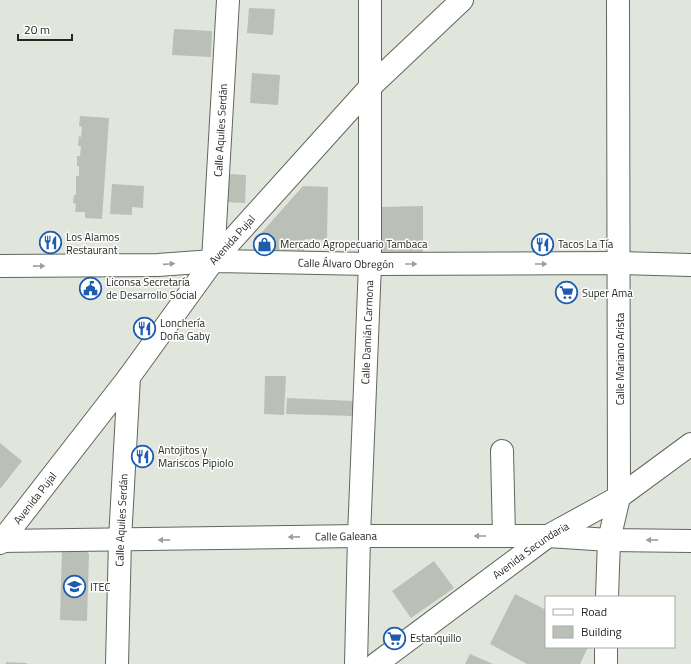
<svg xmlns="http://www.w3.org/2000/svg" width="691" height="664" viewBox="0 0 691 664" font-family="'Titillium Web',sans-serif">
  <rect width="100%" height="100%" fill="#e0e6dc"/>
  <path fill="#bbc0b6" d="M249,8L275,9L273,35L247,33Z
    M174,29L212,31L211,57L172,55Z
    M252,73L280,75L278,105L250,103Z
    M80,116L109,118L102,219L85,218V212H75L76,204L73,203L74,195H76V176H79V166H77V156H80L81,146H78L79,136L81,137L82,127L79,126Z
    M227,174L246,175L245,203L225,202Z
    M112,184L144,186L143,208L132,207V215L110,214Z
    M303,186L328,187L327,240L305,239L304,251L255,249V240Z
    M423,206V252H381V207Z
    M265,376H286L284,415L264,414Z
    M287,398L353,401V416L286,414Z
    M0,443L22,461L0,489Z
    M62,547L84,548L89,554L87,621L60,620Z
    M434,561L454,588L411,618L392,591Z
    M515,594L546,610V647H588L580,664H527L490,644Z
    M470,654L493,664H465Z
    M6,662L27,663V664H6Z"/>
  <g fill="none" stroke-linecap="round" stroke-linejoin="round">
    <defs>
      <g id="minor">
        <path id="s1" d="M213,261L228,0"/>
        <path id="s2" d="M0,266L158,265L213,261L370,264L620,263L691,265"/>
        <path d="M502,451L504,536"/>
        <path id="s3" d="M0,541L359,536H548L609,540L691,541"/>
        <path id="s4" d="M0,543L129,377L213,261L370,87L462,0"/>
        <path d="M607,597L609,540L619,497L618,0"/>
        <path id="s5" d="M117,664L120,540L129,377"/>
        <path id="s6" d="M356,664L359,536L370,264V0"/>
        <path id="s7" d="M376,664L548,536L619,497L691,444"/>
        <path d="M606,664V647"/>
      </g>
    </defs>
    <use href="#minor" stroke="#62675e" stroke-width="24"/>
    <use href="#minor" stroke="#fff" stroke-width="22"/>
  </g>
  <defs><path id="oneway-solid" d="M-6-.8H1V-3.2L6.5 0L1 3.2V.8H-6Z"/></defs>
  <g fill="#9d9e9c">
    <use href="#oneway-solid" transform="translate(169 264) rotate(-4)"/>
    <use href="#oneway-solid" transform="translate(411 264)"/>
    <use href="#oneway-solid" transform="translate(541 264)"/>
    <use href="#oneway-solid" transform="translate(39 266) rotate(-1)"/>
    <use href="#oneway-solid" transform="translate(480 536) rotate(180)"/>
    <use href="#oneway-solid" transform="translate(294 537) rotate(179)"/>
    <use href="#oneway-solid" transform="translate(164 540) rotate(179)"/>
    <use href="#oneway-solid" transform="translate(652 540) rotate(-179)"/>
  </g>
  <defs>
    <symbol id="restaurant-ring" viewBox="-11 -11 22 22"><circle r="9.5" fill="#fff" stroke="#1e5cad" stroke-width="1.5"/><path d="M-5-6h1v4h1v-4h1v4h1v-4h1v5L-1.5 .5V6h-2V.5L-5-1ZM5-6V6H3V1.5H1.5Q1.5-4 5-6Z" fill="#1e5cad"/></symbol>
    <symbol id="shop-ring" viewBox="-11 -11 22 22"><circle r="9.5" fill="#fff" stroke="#1e5cad" stroke-width="1.5"/><path d="M-5-2.5h2.3a2.7 3.5 0 0 1 5.4 0H5L5.5 6h-11ZM-1.5-2.5h3a1.5 2.3 0 0 0-3 0Z" fill="#1e5cad"/></symbol>
    <symbol id="civic-ring" viewBox="-11 -11 22 22"><circle r="9.5" fill="#fff" stroke="#1e5cad" stroke-width="1.5"/><path d="M-.6-6.5H3V-4.5H.6V-3L4-1V1h2V6H-6V1h2V-1L-.6-3ZM-1.2 2.5V6h2.4V2.5Z" fill="#1e5cad"/></symbol>
    <symbol id="supermarket-ring" viewBox="-11 -11 22 22"><circle r="9.5" fill="#fff" stroke="#1e5cad" stroke-width="1.5"/><path d="M-6-5.5h2.5l.6 2H6L4.5 2H-2.5L-4.4-4H-6ZM-1.5 3.2a1.3 1.3 0 1 0 .1 0ZM3 3.2a1.3 1.3 0 1 0 .1 0Z" fill="#1e5cad"/></symbol>
    <symbol id="university-ring" viewBox="-11 -11 22 22"><circle r="9.5" fill="#fff" stroke="#1e5cad" stroke-width="1.5"/><path d="M0-5L7-2L0 1L-7-2ZM-4 1L0 2.5L4 1V4Q0 6-4 4Z" fill="#1e5cad"/></symbol>
  </defs>
  <g fill-rule="evenodd">
    <use href="#restaurant-ring" x="38" y="230" width="25" height="25"/>
    <use href="#shop-ring" x="252" y="232" width="25" height="25"/>
    <use href="#restaurant-ring" x="530" y="232" width="25" height="25"/>
    <use href="#civic-ring" x="78" y="276" width="25" height="25"/>
    <use href="#supermarket-ring" x="554" y="280" width="25" height="25"/>
    <use href="#restaurant-ring" x="132" y="316" width="25" height="25"/>
    <use href="#restaurant-ring" x="130" y="444" width="25" height="25"/>
    <use href="#university-ring" x="62" y="574" width="25" height="25"/>
    <use href="#supermarket-ring" x="382" y="626" width="25" height="25"/>
  </g>
  <g text-anchor="middle" stroke-width="3" stroke-linejoin="round" paint-order="stroke">
    <g font-size="11" fill="#252723" stroke="#fff">
      <text dy="4" stroke="none"><textPath href="#s1" startOffset="131">Calle Aquiles Serdán</textPath></text>
      <text dy="4" stroke="none"><textPath href="#s4" startOffset="382">Avenida Pujal</textPath></text>
      <text dy="4" stroke="none"><textPath href="#s2" startOffset="346">Calle Álvaro Obregón</textPath></text>
      <text dy="4" stroke="none"><textPath href="#s6" startOffset="332">Calle Damián Carmona</textPath></text>
      <text transform="translate(620 359) rotate(-90)" y="4">Calle Mariano Arista</text>
      <text dy="4" stroke="none"><textPath href="#s4" startOffset="57">Avenida Pujal</textPath></text>
      <text dy="4" stroke="none"><textPath href="#s5" startOffset="144">Calle Aquiles Serdán</textPath></text>
      <text dy="4" stroke="none"><textPath href="#s3" startOffset="346">Calle Galeana</textPath></text>
      <text dy="4" stroke="none"><textPath href="#s7" startOffset="192">Avenida Secundaria</textPath></text>
    </g>
    <g font-size="11" fill="#252723" stroke="#fff" text-anchor="start">
      <text x="66" y="241">Los Alamos<tspan x="66" dy="13">Restaurant</tspan></text>
      <text x="280" y="248">Mercado Agropecuario Tambaca</text>
      <text x="558" y="248">Tacos La Tía</text>
      <text x="106" y="286">Liconsa Secretaría<tspan x="106" dy="13">de Desarrollo Social</tspan></text>
      <text x="582" y="297">Super Ama</text>
      <text x="160" y="327">Lonchería<tspan x="160" dy="13">Doña Gaby</tspan></text>
      <text x="158" y="454">Antojitos y<tspan x="158" dy="13">Mariscos Pipiolo</tspan></text>
      <text x="90" y="591">ITEC</text>
      <text x="410" y="642">Estanquillo</text>
    </g>
  </g>
  <rect x="545" y="596" width="130" height="52" fill="#ffffff" stroke="#a8a9a7"/>
  <rect x="553" y="609" width="20" height="6" fill="#ffffff" stroke="#a8a9a7"/>
  <text x="581" y="616" font-size="12" fill="#252723">Road</text>
  <rect x="553" y="626" width="20" height="12" fill="#bbc0b6" stroke="#a8a9a7"/>
  <text x="581" y="636" font-size="12" fill="#252723">Building</text>
  <path d="M18 34v6h54v-6" fill="none" stroke="#252723" stroke-width="2"/>
  <text x="24" y="34" font-size="12" fill="#252723" stroke="#ffffff" stroke-width="3" paint-order="stroke">20 m</text>
</svg>
